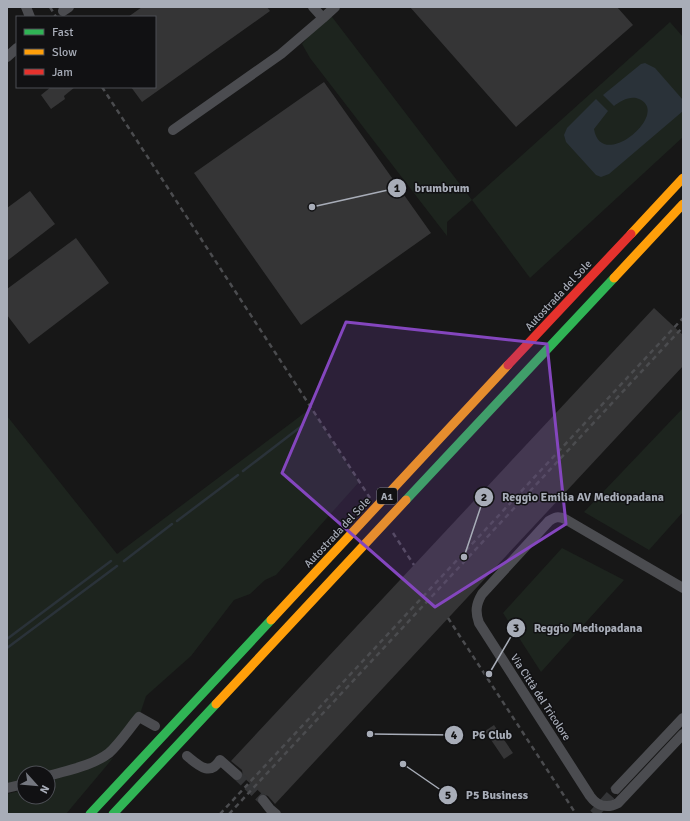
<svg xmlns="http://www.w3.org/2000/svg" width="690" height="821" viewBox="0 0 690 821" font-family="Signika,sans-serif">
  <rect width="100%" height="100%" fill="#171717"/>
  <path fill="#1d241e" d="M329,13L472,200L670,22L683,37V137L530,278L472,200L447,222V236L310,58L302,44Z
    M311,408L359,482L276,575L265,580L250,594L234,600L191,656L146,696L139,717L109,753L48,773H24V784L7,788V416L117,554Z
    M683,408V512L649,550L584,512Z
    M562,548L624,580L541,672L503,613Z
    M113,758L66,814H7V794L24,790V797H48V782Z"/>
  <path fill="#2a3239" d="M645,63L655,68L683,100V111L609,174L601,177L596,175L566,142L564,135L567,128L596,99L608,111L594,129C601,173 672,113 639,99C631,95 620,101 614,106L603,95L641,64Z"/>
  <g fill="none" stroke-linecap="round" stroke-linejoin="round">
    <path stroke="#2a3239" stroke-width="2.5" d="M243,471L303,425
      M177,521L238,475
      M124,561L172,524
      M7,639L111,561
      M7,648L117,566"/>
  </g>
  <path fill="#353536" d="M142,7H267L270,11L142,102L131,87H155V17H128Z
    M410,7H617L633,25L516,127Z
    M324,82L431,233L301,325L194,173Z
    M51,87H75L64,96L65,99L51,109L41,95Z
    M30,191L55,224L7,261V208Z
    M76,238L109,283L29,344L7,315V289Z
    M654,308L683,335V366L275,804L268,796L262,794L243,777L242,770L231,761Z
    M494,725L513,753L504,759L485,731Z"/>
  <g fill="none" stroke-linecap="round" stroke-linejoin="round">
    <path stroke="#343537" stroke-width="10" stroke-dasharray="10 5" stroke-linecap="butt" d="M237,775L263,800
      M594,814L616,789"/>
    <path stroke="#4b4c50" stroke-width="10" d="M26,7L30,17
      M313,7L323,18L335,7
      M63,11L69,7
      M7,57L17,48
      M173,130L281,54L323,18
      M683,588L565,519C558,516 555,517 549,521L482,594C476,604 475,612 479,623L590,796C597,806 607,809 618,803L683,734
      M187,756C198,765 210,777 220,760L237,775
      M48,776C68,770 92,766 109,753C120,743 129,729 139,717L155,726
      M7,788L24,784
      M616,789L683,718
      M263,800L270,809L276,814"/>
    <path stroke="#30b455" stroke-width="9" d="M406,500L614,278
      M90,814L271,620
      M113,814L216,704"/>
    <path stroke="#ff9f0a" stroke-width="9" d="M631,234L683,178
      M614,278L683,204
      M271,620L508,365
      M216,704L406,500"/>
    <path stroke="#e5322d" stroke-width="9" d="M508,365L631,234"/>
    <path stroke="#4b4c4f" stroke-width="2.5" stroke-dasharray="5 4" stroke-linecap="butt" d="M50,7L56,17
      M102,87L370,498
      M393,533L414,565
      M448,618L576,814
      M220,814L683,318
      M229,814L683,327"/>
  </g>
  <path fill="#8446be" fill-opacity="0.2" stroke="#8446be" stroke-width="3" stroke-linejoin="round" d="M346,322L547,344L566,524L435,607L282,473Z"/>
  <g text-anchor="middle" stroke-width="3" stroke-linejoin="round" paint-order="stroke">
    <rect fill="#111113" stroke="#7b7e86" stroke-width="1" x="377" y="488" width="20" height="16" rx="3"/>
    <g font-size="10" font-weight="bold" fill="#a8adb8">
      <text x="387" y="500">A1</text>
    </g>
    <g font-size="11" fill="#a8adb8" stroke="#111113">
      <text transform="translate(558 295) rotate(-47)" y="4">Autostrada del Sole</text>
      <text transform="translate(337 532) rotate(-47)" y="4">Autostrada del Sole</text>
      <text transform="translate(541 697) rotate(57)" y="4">Via Città del Tricolore</text>
    </g>
  </g>
  <path fill="none" stroke="#a8adb8" stroke-width="1.5" d="M312 207L397 188M464 557L484 497M489 674L516 628M370 734L454 735M403 764L448 795"/>
  <g fill="#a8adb8" stroke="#111113" stroke-width="1.5">
    <circle cx="312" cy="207" r="4"/>
    <circle cx="464" cy="557" r="4"/>
    <circle cx="489" cy="674" r="4"/>
    <circle cx="370" cy="734" r="4"/>
    <circle cx="403" cy="764" r="4"/>
    <circle cx="397" cy="188" r="10"/>
    <circle cx="484" cy="497" r="10"/>
    <circle cx="516" cy="628" r="10"/>
    <circle cx="454" cy="735" r="10"/>
    <circle cx="448" cy="795" r="10"/>
  </g>
  <g font-size="12" text-anchor="middle" font-weight="bold" fill="#111">
    <text x="397" y="192">1</text>
    <text x="484" y="501">2</text>
    <text x="516" y="632">3</text>
    <text x="454" y="739">4</text>
    <text x="448" y="799">5</text>
  </g>
  <g font-size="12" text-anchor="middle" font-weight="bold" fill="#a8adb8" stroke="#111113" stroke-width="3" stroke-linejoin="round" paint-order="stroke">
    <text x="442" y="192">brumbrum</text>
    <text x="583" y="501">Reggio Emilia AV Mediopadana</text>
    <text x="588" y="632">Reggio Mediopadana</text>
    <text x="492" y="739">P6 Club</text>
    <text x="497" y="799">P5 Business</text>
  </g>
  <rect width="690" height="821" fill="none" stroke="#a8adb8" stroke-width="16"/>
  <rect x="16" y="16" width="140" height="72" fill="#111113" stroke="#4d4f55"/>
  <rect x="24" y="29" width="20" height="6" fill="#30b455" stroke="#4d4f55"/>
  <text x="52" y="36" font-size="12" fill="#a8adb8">Fast</text>
  <rect x="24" y="49" width="20" height="6" fill="#ff9f0a" stroke="#4d4f55"/>
  <text x="52" y="56" font-size="12" fill="#a8adb8">Slow</text>
  <rect x="24" y="69" width="20" height="6" fill="#e5322d" stroke="#4d4f55"/>
  <text x="52" y="76" font-size="12" fill="#a8adb8">Jam</text>
  <g transform="translate(36 785) rotate(117)"><circle r="19" fill="#111113" stroke="#4d4f55"/>
  <path d="M0-3L7 15L0 10L-7 15Z" fill="#757880"/>
  <text y="-6" font-size="11" font-weight="bold" text-anchor="middle" fill="#a8adb8">N</text>
  </g>
</svg>
